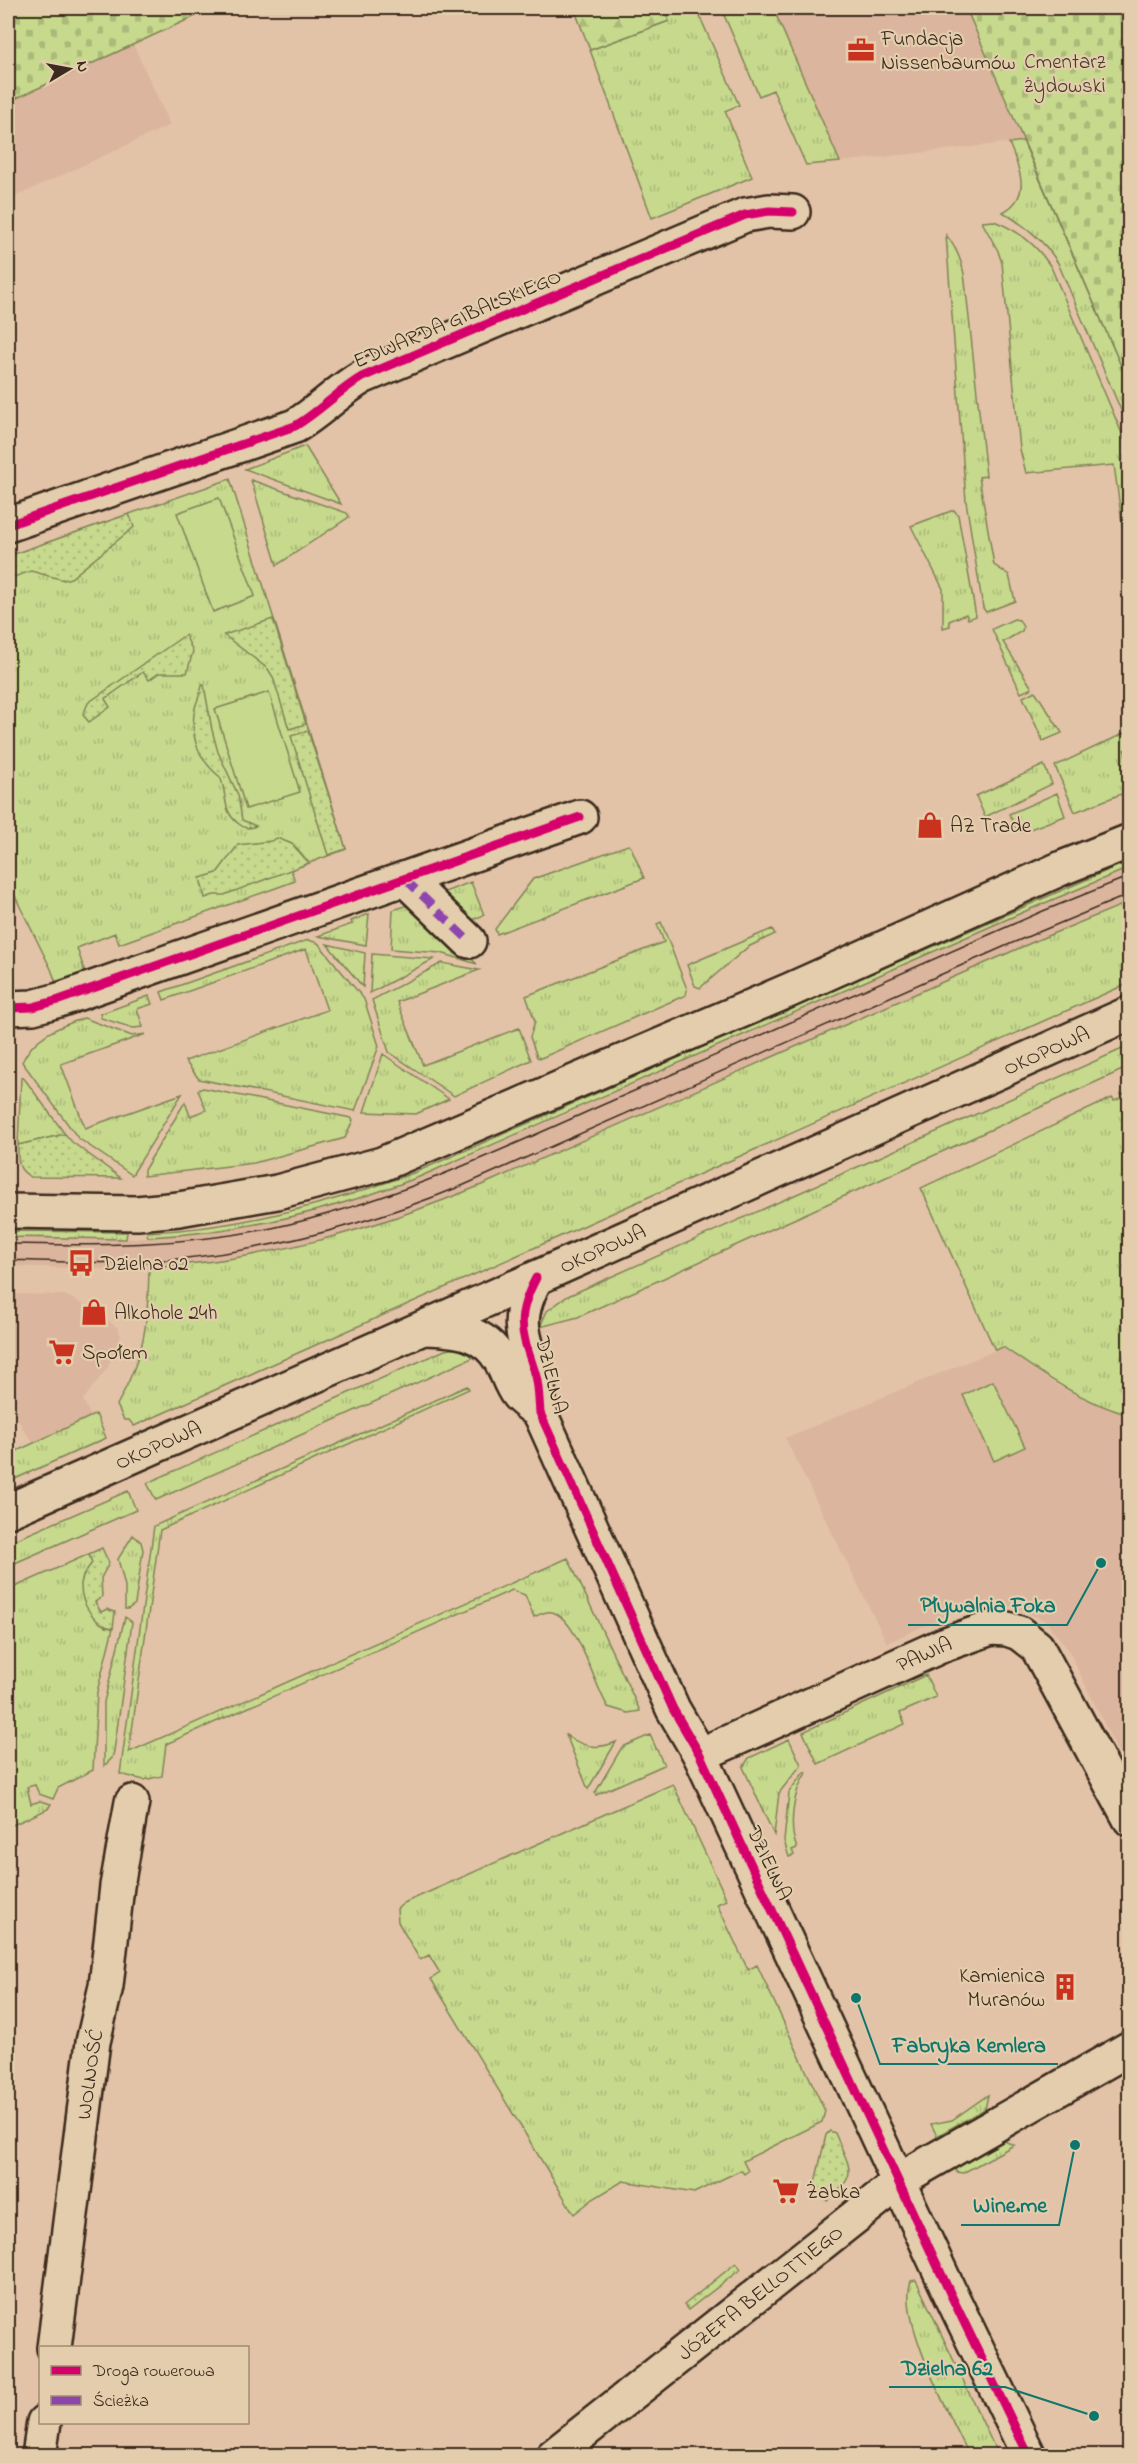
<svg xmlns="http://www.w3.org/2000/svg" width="1137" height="2463" viewBox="0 0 1137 2463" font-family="'Indie Flower',sans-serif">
  <defs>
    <pattern id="grass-tufts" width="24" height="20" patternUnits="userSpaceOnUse" patternTransform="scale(1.5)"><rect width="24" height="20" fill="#c6d98d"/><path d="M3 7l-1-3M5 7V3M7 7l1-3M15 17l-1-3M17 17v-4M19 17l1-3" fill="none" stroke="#abba79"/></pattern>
    <pattern id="forest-firs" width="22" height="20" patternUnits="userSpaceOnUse" patternTransform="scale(1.5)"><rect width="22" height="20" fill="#c6d98d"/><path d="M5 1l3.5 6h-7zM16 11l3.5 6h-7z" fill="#abba79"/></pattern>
    <pattern id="cemetery-stones" width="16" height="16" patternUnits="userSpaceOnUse" patternTransform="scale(1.5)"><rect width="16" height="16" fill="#c6d98d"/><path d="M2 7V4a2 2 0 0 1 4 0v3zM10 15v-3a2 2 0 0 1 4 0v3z" fill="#abba79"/></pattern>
    <pattern id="garden-dots" width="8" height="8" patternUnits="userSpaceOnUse" patternTransform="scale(1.5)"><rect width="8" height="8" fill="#c6d98d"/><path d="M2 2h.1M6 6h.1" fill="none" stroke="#abba79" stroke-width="1.8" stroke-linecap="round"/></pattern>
  </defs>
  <rect width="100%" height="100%" fill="#e3c3a7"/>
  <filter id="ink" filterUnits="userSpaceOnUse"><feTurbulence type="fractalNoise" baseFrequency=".0167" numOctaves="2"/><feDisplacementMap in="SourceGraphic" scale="12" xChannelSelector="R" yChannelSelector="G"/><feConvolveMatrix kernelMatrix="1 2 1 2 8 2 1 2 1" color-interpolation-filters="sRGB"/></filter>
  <g filter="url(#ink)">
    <path fill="#dbb59d" d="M773,8H966L1023,141L840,162Z
      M133,44L170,125L8,200V102Z
      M1129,868V902L1040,939L484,1184L395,1219L305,1245L222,1261L105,1269L8,1266V1237L126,1239L236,1228L345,1203L382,1191L455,1163L1028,910Z
      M8,1294L65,1295L92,1309L118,1328L121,1335L108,1367L83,1400L91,1417L35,1444L23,1429L13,1409L8,1388Z
      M1003,1347L1058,1386L1114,1411L1129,1415V1775L1068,1649L1044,1620L1004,1604L981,1605L954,1612L887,1643L785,1438Z"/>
    <path fill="url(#grass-tufts)" stroke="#808256" stroke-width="1.5" d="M664,8H696L739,105L725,111L752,177L652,218L590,50L669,21Z
      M721,8H773L840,162L806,165L773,90L759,96Z
      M1023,141L1129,384V429L1058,263C1043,239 1026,227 1003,212C1033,196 1019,168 1009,143Z
      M994,221C1019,231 1036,244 1051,267L1129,450V573L1114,465L1026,473L1020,449L1002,263L998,251L982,222Z
      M946,235C957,248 963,264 965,281L986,476L979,477L994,565L1009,575L1015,601L986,612L983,608L966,501Z
      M305,446L341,504L245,469Z
      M230,479L346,849L291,870L295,881L273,889L119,944L115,933L77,948L87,978L58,988L51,969L8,882V556Z
      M251,480L347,513L349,517L277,565Z
      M954,510L958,515L976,616L968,619L966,614L949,621L950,626L943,628V589L911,526Z
      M1014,619L1019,620L1023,627L1022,631L1003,642L1032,688L1021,693L992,629Z
      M1035,691L1062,733L1043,741L1023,697Z
      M1129,731V747L1124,750L1129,762V791L1075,812L1055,766Z
      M1044,765L1052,784L985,817L976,796Z
      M1057,793L1065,816L1022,832L1016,830L1009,814Z
      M628,845L631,847L644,878L497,934L495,929L533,879Z
      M1129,861V868L1028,910L419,1177C333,1210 240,1233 148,1237L147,1232C239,1229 331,1203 416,1172Z
      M471,882L484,915L465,923L442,893Z
      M1129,902V983L134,1426L129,1420H124L117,1405C145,1353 148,1326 149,1267C266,1261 375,1229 484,1184L1040,939Z
      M411,904L417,908L477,964L441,953L391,949L393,910Z
      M369,914L366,945L318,936L352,924L351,921Z
      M661,922L687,989L686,995L541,1058L537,1057L530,1037L535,1021L526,996L664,942L657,924Z
      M772,929L775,934L748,947L700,988L695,986L687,965Z
      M308,940L318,943L364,999L379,1046L355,1111L199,1079L185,1061L327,1010L306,949L164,1000L161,992Z
      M327,944L365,953L363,987Z
      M372,954L434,959L370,993Z
      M442,963L479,970L397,1002L423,1065L519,1028L531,1060L454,1096L389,1052L372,1000Z
      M149,996L152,1004L137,1009L143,1027L133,1028L101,1018L100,1014Z
      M84,1018L132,1036L146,1034L61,1064L85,1128L182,1094L132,1175L78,1138L22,1062C34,1036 58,1027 84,1018Z
      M1129,1046V1067L578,1317L540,1327L547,1311L568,1296Z
      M383,1054L449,1099L416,1114L364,1112Z
      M23,1077L26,1081L65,1134L18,1145L21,1078Z
      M203,1088L351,1118L353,1120L345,1138L254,1163L144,1176V1170L185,1102L190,1116L206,1110L198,1090Z
      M1121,1094L1126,1095L1130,1099L1129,1415C1082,1402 1043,1375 1003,1347L995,1350L921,1188L1112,1098L1114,1101L1122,1098Z
      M8,1231L127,1232L126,1239L8,1237Z
      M457,1348L471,1350L479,1355L156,1500L147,1483L445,1350Z
      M467,1386L469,1389L160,1530L129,1752L568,1558L640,1711L628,1713L608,1707C594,1685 578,1619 552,1612C546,1611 540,1614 534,1617L525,1595L512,1590L166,1744L162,1776L144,1780L120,1774L154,1526Z
      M96,1414L106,1438L8,1482V1455Z
      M128,1491L136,1510L8,1566V1543Z
      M133,1535L141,1542L143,1550L135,1604L128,1609H125V1586L118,1559Z
      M89,1554L92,1563L83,1576L105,1627L113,1628L97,1692L93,1770L58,1788L53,1799L39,1794L35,1785L27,1787L31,1804L40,1801L51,1804L48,1809L8,1827V1590Z
      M125,1617L132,1622L114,1751L112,1758L104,1766V1702Z
      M926,1675L936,1697L900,1713L905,1724L818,1764L803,1732Z
      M566,1735C583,1747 597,1750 616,1742L588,1789Z
      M650,1735L664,1765L596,1795L595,1793L622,1747Z
      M789,1739L801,1765L779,1793L774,1835L743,1767L749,1758Z
      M804,1772L806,1773C793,1792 788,1827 797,1848L792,1850L794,1855L789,1857L784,1841L789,1792Z
      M673,1784L727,1900L717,1904L748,1970L757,1965L825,2111L822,2122L743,2161L748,2171L744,2174L741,2170L694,2193L623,2181L593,2199L574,2214L431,1979L440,1973L429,1955L420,1960L398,1922L397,1909L404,1903Z
      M988,2095L985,2109L937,2136L931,2124L952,2120Z
      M1004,2141L1014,2145L963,2173L956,2172L955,2168Z
      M916,2280L998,2455H969C952,2419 897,2319 911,2281Z"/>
    <path fill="url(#forest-firs)" stroke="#808256" stroke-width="1.5" d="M574,8H664L669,21L590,50Z"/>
    <path fill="url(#cemetery-stones)" stroke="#808256" stroke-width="1.5" d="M8,8H213L8,102Z
      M966,8H1129V384Z"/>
    <path fill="url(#garden-dots)" stroke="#808256" stroke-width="1.5" d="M129,514L134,527L71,578L64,580L31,571L8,579V556Z
      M273,619L306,724L289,729L273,677L268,669L224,635Z
      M185,635L193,651L187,673H159L149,680L143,672L105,699L110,707L89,722L83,715L88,703Z
      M202,685H204L212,730L218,752L238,795L242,820L256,826C249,829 245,829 239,824C221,811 228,794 220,777C198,759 189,737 195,708C197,700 201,693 202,685Z
      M308,731L346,849L328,855L291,736Z
      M277,838L292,844L309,863L224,895H214L205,898L200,878L217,873L238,845L271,841Z
      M65,1134L72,1142L121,1178L31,1177C16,1170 18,1159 18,1145Z
      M102,1548L109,1563L101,1578L102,1597L95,1602L101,1612L107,1609L115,1612L113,1628C95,1626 80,1603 81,1584C82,1576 87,1569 92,1563L89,1554Z
      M830,2131L835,2133C850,2169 860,2174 827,2201L814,2187L826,2135Z
      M736,2263L741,2269L688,2310L684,2305Z"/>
    <path fill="#c6d98d" stroke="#808256" stroke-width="1.5" d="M219,498L255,596L213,612L177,513Z
      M269,692L300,792L246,809L215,709Z
      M993,1381L1025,1447L994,1461L963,1395Z"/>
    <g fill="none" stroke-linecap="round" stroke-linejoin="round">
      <defs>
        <g id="street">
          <path d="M8,525L295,426C319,412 338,391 362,377L745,215L769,211L793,212"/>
          <path d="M405,879L469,941"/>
          <path d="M8,1008L33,1007L59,1000L580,817"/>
          <path d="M536,1278C513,1321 523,1334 536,1376C539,1388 539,1401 540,1413L673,1709L700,1755L951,2295L1029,2456"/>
          <path d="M424,1328C456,1329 484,1331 501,1361C507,1372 510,1385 518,1395C524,1402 533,1407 540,1413"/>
          <path id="s1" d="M700,1755L943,1645L991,1628L1007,1629L1019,1633L1037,1647L1130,1819"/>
          <path id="s2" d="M54,2348L93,2042L106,1986L117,1886L132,1802"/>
          <path d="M39,2456L44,2422"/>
          <path id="s3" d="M553,2456L908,2175L1130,2048"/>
        </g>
        <g id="secondary">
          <path d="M8,1211L137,1213L179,1209L277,1192L382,1164L790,990L1062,868L1130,841"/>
          <path id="s4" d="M8,1511L536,1278L1130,1013"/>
        </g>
      </defs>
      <use href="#street" stroke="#3b2a1e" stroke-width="38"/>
      <use href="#secondary" stroke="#3b2a1e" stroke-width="38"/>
      <use href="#street" stroke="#e3cdac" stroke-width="33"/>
      <use href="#secondary" stroke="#e3cdac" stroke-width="33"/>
      <path stroke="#3b2a1e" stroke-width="1.5" d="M8,1244C97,1246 184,1246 272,1228C394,1202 505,1148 618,1098C760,1036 902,973 1043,911L1130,876
        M8,1260C64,1262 121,1265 177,1259C277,1249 371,1223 464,1185L1010,944L1130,894"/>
      <path stroke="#8e44ad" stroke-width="8" stroke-dasharray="15 8" stroke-linecap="butt" d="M405,879L469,941"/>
      <defs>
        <path id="cycleway" d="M8,525L295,426C319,412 338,391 362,377L745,215L769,211L793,212
          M8,1008L33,1007L59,1000L580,817
          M536,1278C513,1321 523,1334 536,1376C539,1388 539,1401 540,1413L673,1709L700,1755L951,2295L1029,2456"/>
      </defs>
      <use href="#cycleway" stroke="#e3cdac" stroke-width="13"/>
      <use href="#cycleway" stroke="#d6006c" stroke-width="9"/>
    </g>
  </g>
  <defs>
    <symbol id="office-bare" viewBox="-9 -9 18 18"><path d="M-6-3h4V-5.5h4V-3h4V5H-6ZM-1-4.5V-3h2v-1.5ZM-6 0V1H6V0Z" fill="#c8321e" stroke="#e3cdac" stroke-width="2.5" paint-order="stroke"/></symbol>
    <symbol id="shop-bare" viewBox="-9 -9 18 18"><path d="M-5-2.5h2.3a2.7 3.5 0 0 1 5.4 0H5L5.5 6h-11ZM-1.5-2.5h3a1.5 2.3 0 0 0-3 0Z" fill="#c8321e" stroke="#e3cdac" stroke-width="2.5" paint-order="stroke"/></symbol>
    <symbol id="bus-bare" viewBox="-9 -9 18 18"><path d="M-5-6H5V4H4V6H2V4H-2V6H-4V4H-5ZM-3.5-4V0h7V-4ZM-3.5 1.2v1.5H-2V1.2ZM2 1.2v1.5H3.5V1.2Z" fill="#c8321e" stroke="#e3cdac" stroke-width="2.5" paint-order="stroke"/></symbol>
    <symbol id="supermarket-bare" viewBox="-9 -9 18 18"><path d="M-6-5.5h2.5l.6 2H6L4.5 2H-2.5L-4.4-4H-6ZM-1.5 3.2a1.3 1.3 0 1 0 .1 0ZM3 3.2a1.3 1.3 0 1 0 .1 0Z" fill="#c8321e" stroke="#e3cdac" stroke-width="2.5" paint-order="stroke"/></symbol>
    <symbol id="building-bare" viewBox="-9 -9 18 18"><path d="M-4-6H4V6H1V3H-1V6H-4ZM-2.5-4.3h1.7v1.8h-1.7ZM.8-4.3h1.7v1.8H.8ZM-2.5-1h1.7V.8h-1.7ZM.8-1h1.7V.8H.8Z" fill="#c8321e" stroke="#e3cdac" stroke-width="2.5" paint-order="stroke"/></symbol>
  </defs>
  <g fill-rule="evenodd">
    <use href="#office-bare" x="842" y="31" width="38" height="38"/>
    <use href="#shop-bare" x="911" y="806" width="38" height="38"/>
    <use href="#bus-bare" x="62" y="1244" width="38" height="38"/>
    <use href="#shop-bare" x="75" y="1293" width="38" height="38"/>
    <use href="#supermarket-bare" x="43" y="1333" width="38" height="38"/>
    <use href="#building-bare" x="1046" y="1968" width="38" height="38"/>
    <use href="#supermarket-bare" x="767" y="2172" width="38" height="38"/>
  </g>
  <g text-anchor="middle" stroke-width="4.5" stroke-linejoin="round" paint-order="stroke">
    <g font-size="21" fill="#3b2a1e" stroke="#e3cdac" text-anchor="start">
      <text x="881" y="45">Fundacja<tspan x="881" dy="24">Nissenbaumów</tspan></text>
      <text x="950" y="832">AZ Trade</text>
      <text x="101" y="1270">Dzielna 02</text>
      <text x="114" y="1319">Alkohole 24h</text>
      <text x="82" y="1359">Społem</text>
      <text x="1045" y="1982" text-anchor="end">Kamienica<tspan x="1045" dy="24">Muranów</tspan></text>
      <text x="806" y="2198">Żabka</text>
    </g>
    <g font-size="21" fill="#493c29" stroke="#e3cdac">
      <text x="1065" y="68">Cmentarz<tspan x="1065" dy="24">żydowski</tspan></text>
    </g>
    <g font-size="21" fill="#3b2a1e" stroke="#e3cdac">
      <text transform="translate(457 318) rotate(-23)" y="7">EDWARDA GIBALSKIEGO</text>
      <text dy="7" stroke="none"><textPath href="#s4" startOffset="1136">OKOPOWA</textPath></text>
      <text dy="7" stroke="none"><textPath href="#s4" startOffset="650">OKOPOWA</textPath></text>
      <text transform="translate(552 1375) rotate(76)" y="7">DZIELNA</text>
      <text dy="7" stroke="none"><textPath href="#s4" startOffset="164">OKOPOWA</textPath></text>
      <text dy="7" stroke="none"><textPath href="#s1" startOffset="246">PAWIA</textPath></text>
      <text transform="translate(770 1863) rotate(65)" y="7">DZIELNA</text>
      <text dy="7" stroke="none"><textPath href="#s2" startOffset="276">WOLNOŚĆ</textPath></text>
      <text dy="7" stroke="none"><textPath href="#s3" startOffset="264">JÓZEFA BELLOTTIEGO</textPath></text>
    </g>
  </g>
  <path fill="none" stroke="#0f766e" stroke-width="2" d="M1101 1563L1067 1625H908M856 1998L880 2064H1058M1075 2145L1059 2225H961M1094 2416L1005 2387H889"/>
  <g fill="#0f766e" stroke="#e3cdac" stroke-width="2">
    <circle cx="1101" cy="1563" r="6"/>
    <circle cx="856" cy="1998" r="6"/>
    <circle cx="1075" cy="2145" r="6"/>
    <circle cx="1094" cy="2416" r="6"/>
  </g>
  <g font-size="22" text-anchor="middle" font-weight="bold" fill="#0f766e" stroke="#e3cdac" stroke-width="4.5" stroke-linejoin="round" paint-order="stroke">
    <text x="988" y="1612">Pływalnia Foka</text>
    <text x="969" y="2052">Fabryka Kemlera</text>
    <text x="1010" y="2212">Wine.me</text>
    <text x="947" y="2375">Dzielna 62</text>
  </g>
  <rect width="1137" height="2463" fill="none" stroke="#e3cdac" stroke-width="30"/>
  <rect x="15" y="15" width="1107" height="2433" fill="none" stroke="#3b2a1e" stroke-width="2" filter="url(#ink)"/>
  <rect x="39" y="2346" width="210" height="78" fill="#e3cdac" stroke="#a08c73" stroke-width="1.5"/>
  <rect x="51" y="2366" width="30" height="9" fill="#d6006c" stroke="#a08c73" stroke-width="1.5"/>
  <text x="93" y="2376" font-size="18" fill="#3b2a1e">Droga rowerowa</text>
  <rect x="51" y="2396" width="30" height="9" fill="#8e44ad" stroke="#a08c73" stroke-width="1.5"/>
  <text x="93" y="2406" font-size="18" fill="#3b2a1e">Ścieżka</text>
  <g transform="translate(69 69) rotate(80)" stroke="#e3cdac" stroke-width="4.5" paint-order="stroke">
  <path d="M0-4.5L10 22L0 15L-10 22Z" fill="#3b2a1e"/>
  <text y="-9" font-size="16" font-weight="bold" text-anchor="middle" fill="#3b2a1e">N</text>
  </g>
</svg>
